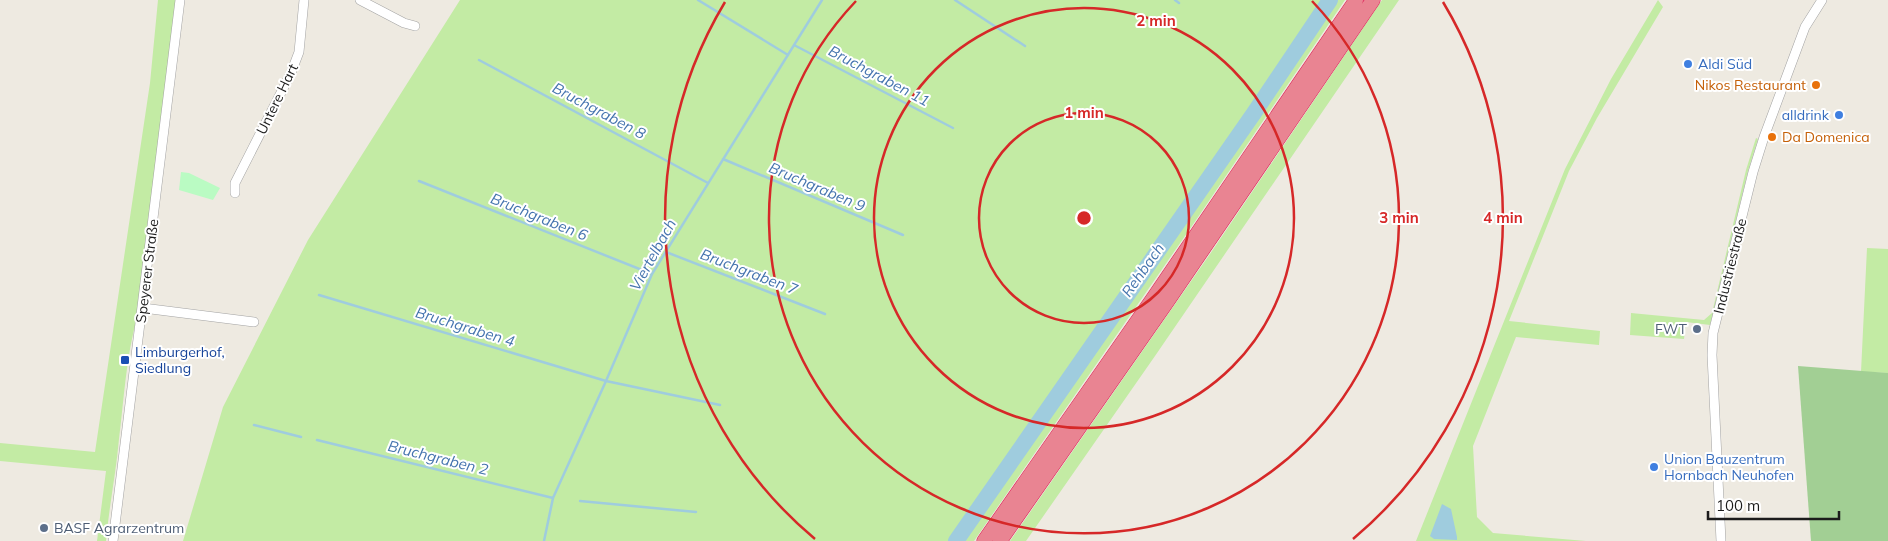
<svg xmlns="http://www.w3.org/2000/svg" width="1888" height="541" viewBox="0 0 1888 541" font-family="Mulish,sans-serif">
  <rect width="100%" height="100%" fill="#eeeae1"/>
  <path fill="#c3eba4" d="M158,0H176L137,318C126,357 124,399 119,439C116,473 109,507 106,541H97L106,471L0,461V443L95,452L150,83Z
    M460,0H1345L1194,223L974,541H183L223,407L308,240Z
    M1382,0H1399L1155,356L1026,541H1010L1210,254Z
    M1658,0L1663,7L1597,118L1569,171L1509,321L1600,331L1599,345L1516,337L1473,446L1477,517L1493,533L1586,541H1416L1565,169L1611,79Z
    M1756,138L1758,139L1748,171L1710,325L1686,322L1684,339L1630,335L1631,313L1704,320L1712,313L1746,170Z
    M1867,248L1888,249V373L1861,372Z"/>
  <path fill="#a2cf94" d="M1798,366L1888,373V541H1811Z"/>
  <path fill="#bafbc3" d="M181,172L189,173L220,188L213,200L179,190Z"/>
  <path fill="#9fccde" d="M1442,504L1451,509L1457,537V540L1434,539L1430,536Z"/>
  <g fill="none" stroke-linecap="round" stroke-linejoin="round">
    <path stroke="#9fccde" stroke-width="2.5" d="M698,0L788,55
      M955,0L1025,46
      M1175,0L1179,3
      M794,45L953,128
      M479,60L708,183
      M723,159L903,235
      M419,181L652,274
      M666,252L825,314
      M319,295L606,381L720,405
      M254,425L301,437
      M317,440L553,498
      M580,501L696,512
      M544,541L553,498L606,381L652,274L822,0"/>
    <path stroke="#9fccde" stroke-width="16" d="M956,541L1254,113L1330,0"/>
    <defs>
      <path id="minor" d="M360,0L404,23L415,26
        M235,193V183L291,73L299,52L304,0
        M143,308L254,322
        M113,541L180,0
        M1721,541L1712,355L1713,333L1753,172L1764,137L1805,27L1822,0"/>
      <path id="highway" d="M984,541L1154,297L1356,0
        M1000,541L1167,302L1373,0"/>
    </defs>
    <use href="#minor" stroke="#a3a3a3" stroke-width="10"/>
    <use href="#highway" stroke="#dd1d55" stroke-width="15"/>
    <use href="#minor" stroke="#fff" stroke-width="9"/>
    <use href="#highway" stroke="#e98492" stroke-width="14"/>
  </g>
  <g fill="none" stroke="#d62828" stroke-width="2.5">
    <circle cx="1084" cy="218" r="105"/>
    <circle cx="1084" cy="218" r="210"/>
    <path d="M1312 1A315 315 0 1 1 856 1"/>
    <path d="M815 539A419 419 0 0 1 725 2M1443 2A419 419 0 0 1 1353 539"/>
  </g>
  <g fill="#3f7fe0" stroke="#fff" stroke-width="2">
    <circle cx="1688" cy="64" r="5"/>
    <circle cx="1839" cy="115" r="5"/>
    <circle cx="1654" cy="467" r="5"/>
  </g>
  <g fill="#e8710a" stroke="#fff" stroke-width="2">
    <circle cx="1816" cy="85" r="5"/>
    <circle cx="1772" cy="137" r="5"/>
  </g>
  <g fill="#5c6f8a" stroke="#fff" stroke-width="2">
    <circle cx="1697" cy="329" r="5"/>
    <circle cx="44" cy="528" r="5"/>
  </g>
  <rect fill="#1a4fb4" stroke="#fff" stroke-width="2" x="120" y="355" width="10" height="10" rx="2.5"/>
  <g text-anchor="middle" stroke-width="4" stroke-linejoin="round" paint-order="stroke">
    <g font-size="14" fill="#366cbe" stroke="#fff" text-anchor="start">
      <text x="1698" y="69">Aldi Süd</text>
      <text x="1829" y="120" text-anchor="end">alldrink</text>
      <text x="1664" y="464">Union Bauzentrum<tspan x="1664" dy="16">Hornbach Neuhofen</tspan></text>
    </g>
    <g font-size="14" fill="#c56008" stroke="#fff" text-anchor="end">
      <text x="1806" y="90">Nikos Restaurant</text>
      <text x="1782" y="142" text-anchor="start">Da Domenica</text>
    </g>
    <g font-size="14" fill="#1c1c1c" stroke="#fff">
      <text transform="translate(277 99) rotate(-64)" y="5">Untere Hart</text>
      <text transform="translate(1730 266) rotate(-76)" y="5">Industriestraße</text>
      <text transform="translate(147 271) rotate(-83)" y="5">Speyerer Straße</text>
    </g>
    <g font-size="14" fill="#4e5e75" stroke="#fff" text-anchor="end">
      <text x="1687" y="334">FWT</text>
      <text x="54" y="533" text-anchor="start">BASF Agrarzentrum</text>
    </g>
    <g font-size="14" fill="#164399" stroke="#fff" text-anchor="start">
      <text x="135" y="357">Limburgerhof,<tspan x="135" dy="16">Siedlung</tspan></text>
    </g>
    <g font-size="15" font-style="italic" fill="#4574ae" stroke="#fff">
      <text transform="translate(879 76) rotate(28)" y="5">Bruchgraben 11</text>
      <text transform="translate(599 111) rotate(28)" y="5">Bruchgraben 8</text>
      <text transform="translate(817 187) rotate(23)" y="5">Bruchgraben 9</text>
      <text transform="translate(539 217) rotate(22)" y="5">Bruchgraben 6</text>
      <text transform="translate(653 255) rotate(-61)" y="5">Viertelbach</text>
      <text transform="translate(1143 270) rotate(-55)" y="5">Rehbach</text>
      <text transform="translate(749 272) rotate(21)" y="5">Bruchgraben 7</text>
      <text transform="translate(465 327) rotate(17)" y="5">Bruchgraben 4</text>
      <text transform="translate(438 458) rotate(14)" y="5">Bruchgraben 2</text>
    </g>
  </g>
  <circle cx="1084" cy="218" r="8" fill="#d62828" stroke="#fff" stroke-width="2.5"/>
  <g font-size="15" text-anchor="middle" font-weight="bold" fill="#d62828" stroke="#fff" stroke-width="4" stroke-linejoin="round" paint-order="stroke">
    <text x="1156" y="26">2 min</text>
    <text x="1084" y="118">1 min</text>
    <text x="1399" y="223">3 min</text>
    <text x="1503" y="223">4 min</text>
  </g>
  <path d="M1708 511v8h131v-8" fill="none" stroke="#1c1c1c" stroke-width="2.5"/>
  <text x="1716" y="511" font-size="15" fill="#1c1c1c" stroke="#ffffff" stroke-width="4" paint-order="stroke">100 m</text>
</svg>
